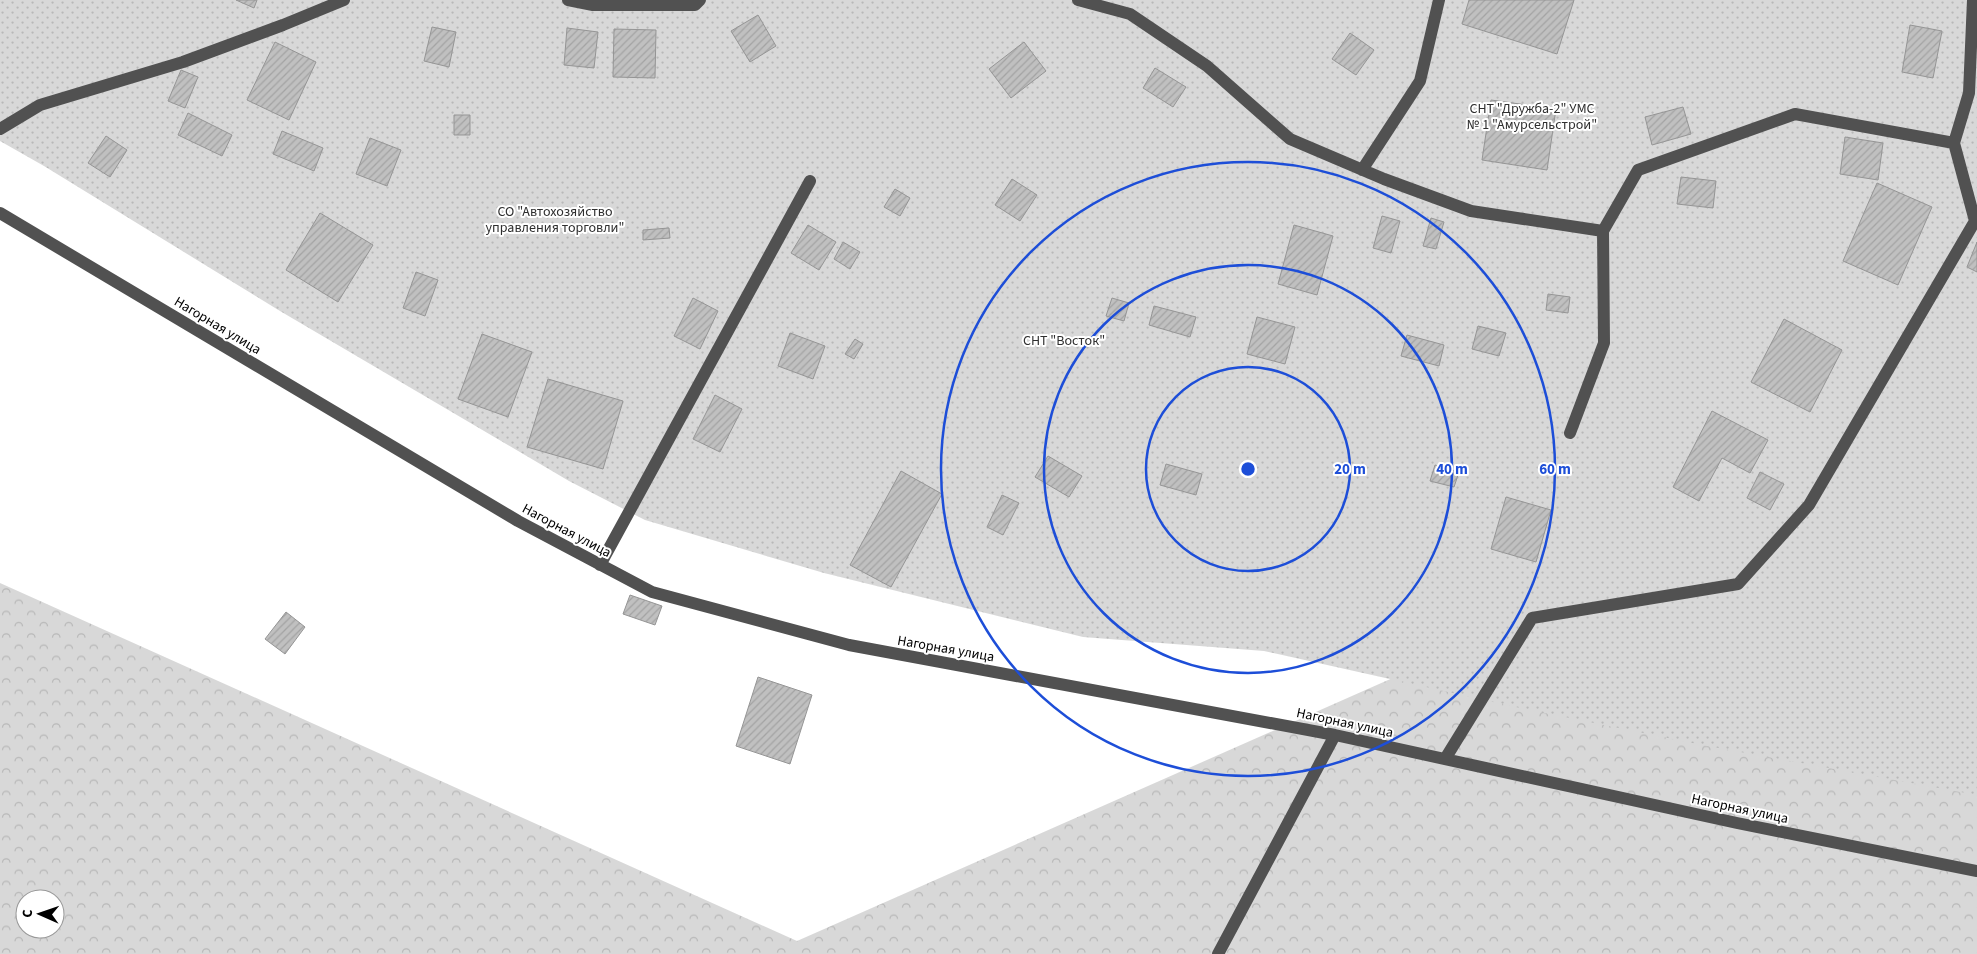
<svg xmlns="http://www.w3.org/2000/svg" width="1977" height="954" viewBox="0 0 1977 954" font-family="'Source Sans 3',sans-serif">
  <defs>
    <pattern id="forest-crowns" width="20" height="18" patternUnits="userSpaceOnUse" patternTransform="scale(1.25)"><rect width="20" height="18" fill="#d8d8d8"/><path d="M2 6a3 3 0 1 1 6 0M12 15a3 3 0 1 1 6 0" fill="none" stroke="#b8b8b8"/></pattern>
    <pattern id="garden-dots" width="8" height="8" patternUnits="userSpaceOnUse" patternTransform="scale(1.25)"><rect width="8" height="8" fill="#d8d8d8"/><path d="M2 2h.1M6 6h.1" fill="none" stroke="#b8b8b8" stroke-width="1.8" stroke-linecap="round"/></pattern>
    <pattern id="building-hatch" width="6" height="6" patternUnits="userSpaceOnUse" patternTransform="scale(1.25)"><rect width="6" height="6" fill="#c0c0c0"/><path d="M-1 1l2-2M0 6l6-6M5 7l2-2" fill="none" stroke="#a3a3a3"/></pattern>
  </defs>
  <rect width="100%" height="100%" fill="#fff"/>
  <path fill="url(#forest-crowns)" fill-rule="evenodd" d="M1927,442L1977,466V954H0V583L797,941ZM25,899H55V929H25Z"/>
  <path fill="url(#garden-dots)" d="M0,0H1977V795L1702,745L1520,708L1264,651L1083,637L824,573L645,520L569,481L280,311L44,166L0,141Z"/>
  <path fill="url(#building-hatch)" stroke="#959595" d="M236,0H257L254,8Z
    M1469,0H1574L1557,54L1462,24Z
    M758,15L776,46L750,62L731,31Z
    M1910,25L1942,31L1933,78L1902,72Z
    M432,27L456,32L449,67L424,61Z
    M567,28L598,32L594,68L564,65Z
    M614,29L656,30L655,78L613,77Z
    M1350,33L1374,50L1356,75L1332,59Z
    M275,42L316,62L289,120L247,100Z
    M1024,42L1046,71L1011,98L989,69Z
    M1155,68L1186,87L1173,107L1143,88Z
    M181,70L198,77L185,108L168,101Z
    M1491,100L1556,109L1547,170L1482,160Z
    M1683,107L1691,134L1652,145L1645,117Z
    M188,113L232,135L222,156L178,135Z
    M454,115H470V135H454Z
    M282,131L323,148L314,171L273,154Z
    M106,136L127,150L110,177L88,163Z
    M1845,137L1883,143L1878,180L1840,174Z
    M370,138L401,150L387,186L356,174Z
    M1681,177L1716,181L1713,208L1677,204Z
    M1012,179L1037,195L1020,221L995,205Z
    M1877,183L1932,207L1898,285L1843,261Z
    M895,189L910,198L900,216L884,207Z
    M320,213L373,245L338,302L286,270Z
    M1382,216L1400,221L1391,253L1373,248Z
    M1431,218L1444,222L1436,249L1423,246Z
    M808,225L836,242L819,270L791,253Z
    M1294,225L1333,236L1317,295L1278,284Z
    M669,228L670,238L643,240V230Z
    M843,242L860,252L850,269L834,259Z
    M1977,242V272L1967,267Z
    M416,272L438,280L425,316L403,308Z
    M1548,294L1570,297L1568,313L1546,310Z
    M693,298L718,311L700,349L674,336Z
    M1112,298L1129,303L1124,321L1106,316Z
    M1154,306L1196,317L1190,337L1149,325Z
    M1257,317L1295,327L1285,364L1247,354Z
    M1784,319L1842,350L1810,412L1751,382Z
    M1478,326L1506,333L1499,356L1472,349Z
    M790,333L825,346L813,379L778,366Z
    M482,334L532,352L508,417L458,399Z
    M1407,335L1444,345L1439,366L1401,356Z
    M855,339L863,344L854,359L845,354Z
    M548,379L623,401L603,469L527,447Z
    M715,395L742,409L720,452L693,439Z
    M1712,411L1768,440L1750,473L1722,458L1699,501L1673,487Z
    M1048,456L1082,476L1069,497L1035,477Z
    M1166,464L1202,474L1196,495L1160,485Z
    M1435,465L1459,472L1454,487L1430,481Z
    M901,471L942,494L891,587L850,565Z
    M1760,472L1784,484L1770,510L1747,498Z
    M1002,495L1019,503L1003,535L987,527Z
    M1506,497L1551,510L1536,562L1491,549Z
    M630,595L662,606L655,625L623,614Z
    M286,612L305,627L285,654L265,639Z
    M758,677L812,695L790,764L736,746Z"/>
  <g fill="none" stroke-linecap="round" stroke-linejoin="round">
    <path stroke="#515151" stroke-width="12" d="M568,0L593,5H695L700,0
      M1078,0L1130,14L1207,66L1290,139L1384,179L1471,211L1603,231L1638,170L1795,114L1954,143L1975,221L1809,505L1738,584L1532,618L1445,759
      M0,129L40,105L183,62L283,25L344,0
      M1954,143L1969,93L1973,0
      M1362,170L1420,81L1439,0
      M0,213L518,521L652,592L849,645L1335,735L1737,823L1977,871
      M1570,433L1604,343L1603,231
      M600,565L810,181
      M1218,954L1335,735"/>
  </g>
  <g fill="none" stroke="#1d4ed8" stroke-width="2.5">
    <circle cx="1248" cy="469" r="102"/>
    <circle cx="1248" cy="469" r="204"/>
    <circle cx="1248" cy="469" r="307"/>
  </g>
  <g text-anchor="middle" stroke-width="4" stroke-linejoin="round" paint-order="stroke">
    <g font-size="14" fill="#2f2f2f" stroke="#fff">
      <text x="1532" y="113">СНТ "Дружба-2" УМС<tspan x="1532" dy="16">№ 1 "Амурсельстрой"</tspan></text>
      <text x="555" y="216">СО "Автохозяйство<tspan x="555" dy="16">управления торговли"</tspan></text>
      <text x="1064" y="345">СНТ "Восток"</text>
    </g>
    <g font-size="14" fill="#000" stroke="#fff">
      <text transform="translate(218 325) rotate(31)" y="5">Нагорная улица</text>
      <text transform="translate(567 530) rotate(28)" y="5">Нагорная улица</text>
      <text transform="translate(946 648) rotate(10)" y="5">Нагорная улица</text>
      <text transform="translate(1345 722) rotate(12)" y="5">Нагорная улица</text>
      <text transform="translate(1740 808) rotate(12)" y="5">Нагорная улица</text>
    </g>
  </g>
  <circle cx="1248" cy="469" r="8" fill="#1d4ed8" stroke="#fff" stroke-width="2.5"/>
  <g font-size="15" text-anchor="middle" font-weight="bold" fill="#1d4ed8" stroke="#fff" stroke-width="4" stroke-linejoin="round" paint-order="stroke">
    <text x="1350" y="474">20 m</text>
    <text x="1452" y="474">40 m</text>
    <text x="1555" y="474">60 m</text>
  </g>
  <g transform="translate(40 914) rotate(272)"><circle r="24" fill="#ffffff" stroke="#999999"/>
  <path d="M0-4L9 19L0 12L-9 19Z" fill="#000000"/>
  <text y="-8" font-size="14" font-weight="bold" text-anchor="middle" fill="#000000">С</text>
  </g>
</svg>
